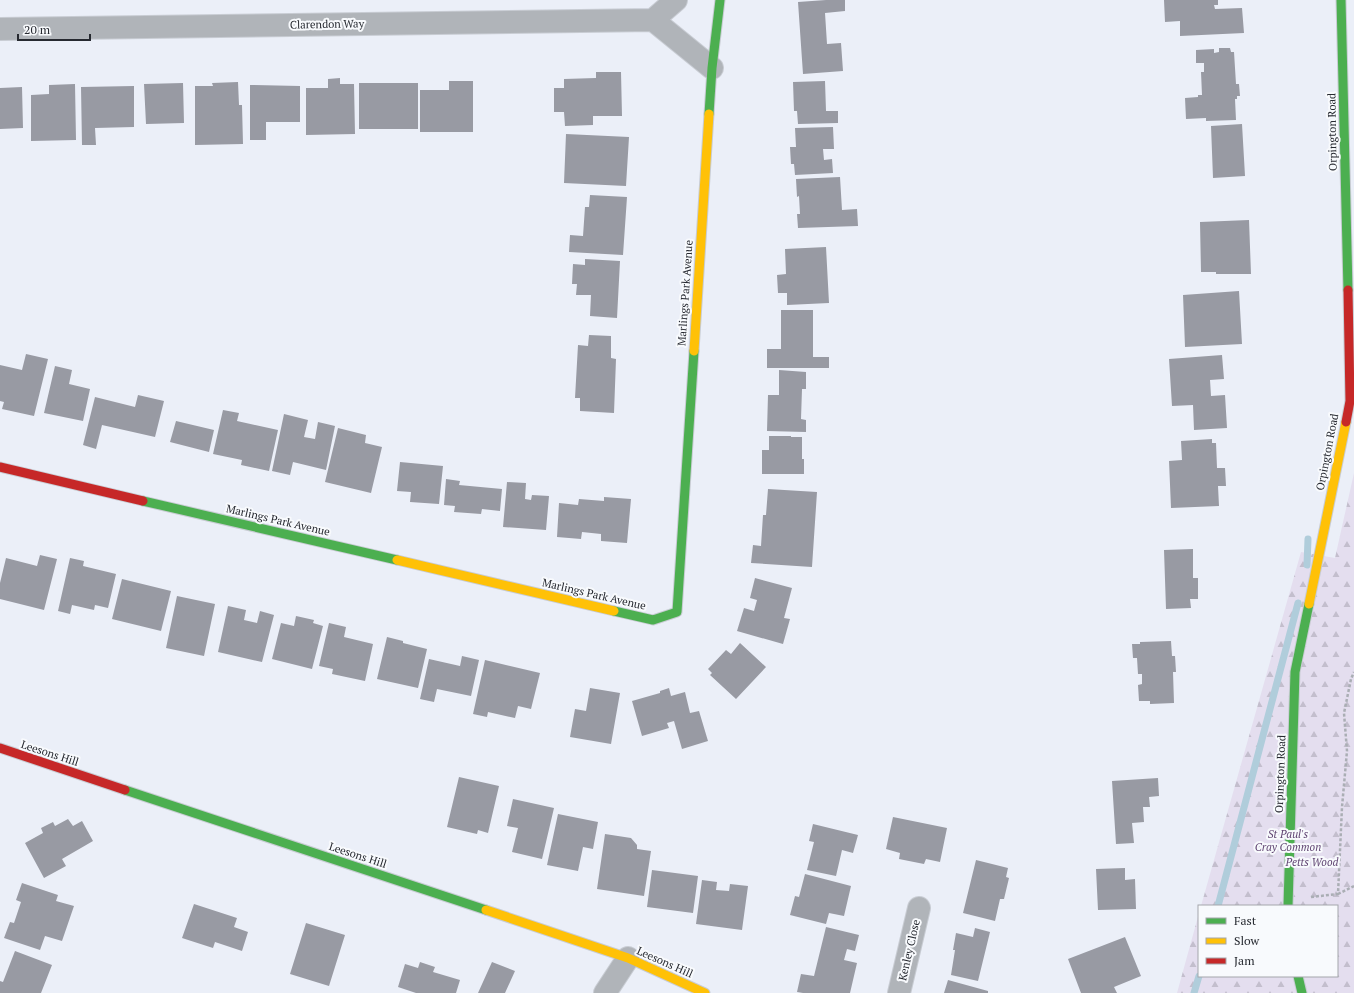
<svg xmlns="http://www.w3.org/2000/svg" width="1354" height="993" viewBox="0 0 1354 993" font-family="'PT Serif',serif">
  <defs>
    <pattern id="forest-firs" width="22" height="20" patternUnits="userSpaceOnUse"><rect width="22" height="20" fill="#e4deef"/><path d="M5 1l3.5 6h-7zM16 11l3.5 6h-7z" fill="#c3becd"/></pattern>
  </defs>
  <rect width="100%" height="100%" fill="#ebeff8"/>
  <path fill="url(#forest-firs)" d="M1354,473V993H1177L1199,913V976H1337V906H1201L1301,552L1335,558Z"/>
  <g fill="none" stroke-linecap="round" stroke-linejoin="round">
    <path stroke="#b0cddb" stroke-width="7" d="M1307,565L1308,539
      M1218,906L1298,603
      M1194,993L1199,976"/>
  </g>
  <path fill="#989aa3" d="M826,0H845V11L825,13L827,44L841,43L843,71L803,74L798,2Z
    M1164,0H1218V5H1214L1215,9L1242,8L1244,33L1180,36V21L1165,22Z
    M1219,48H1230L1231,52H1234L1236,84H1239L1240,96H1237V99H1235L1236,120L1206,121V118L1186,119L1185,98L1198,97V95H1202L1201,72H1204V63H1196V50L1214,49V53L1219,52Z
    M596,72H621L622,116H593V125L565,126L564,112H554V88H564V79L596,78Z
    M340,78V84H354L355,134L306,135V88H328V79Z
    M449,81H473V132H420V90H449Z
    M825,81L826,111H838V123L798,124L797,111H794L793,82Z
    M238,82L239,105H242L243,144L195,145V86H213L212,83Z
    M183,83L184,123L146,124L144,84Z
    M359,83H418V129H359Z
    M75,84L76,140L31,141V95L49,94V85Z
    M250,85L300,86V122H266V140H250Z
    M134,86V127L95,128L96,145H82L81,87Z
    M22,87L23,128L0,129V88Z
    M1242,124L1245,176L1213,178L1211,126Z
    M833,127L834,149H823L824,160L832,159L833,173L795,175L794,164H791L790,147H796L795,128Z
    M566,134L629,137L626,186L564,183Z
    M840,177L842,210L857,209L858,226L798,228L797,214H800L799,196L797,197L796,179Z
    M590,195L627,197L623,255L569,252L570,235L583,236L585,207H589Z
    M1249,220L1251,274H1216V272H1201L1200,222Z
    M826,247L829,303L787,305V293H778L777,275L786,274L785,249Z
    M585,259L620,261L617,318L590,316L591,295H576L577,284H572L573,264L585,265Z
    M1239,291L1242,344L1185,347L1183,295Z
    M781,310H813V357H829V368H767V349H781Z
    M589,335L611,336V358L616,359L614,413L580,411V398H575L578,345L588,346Z
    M26,354L48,359L34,416L2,409L4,402L0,401V365L22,370Z
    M1222,355L1224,379L1210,380L1211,396L1225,395L1227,428L1194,430L1193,405L1172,406L1169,359Z
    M55,366L72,370L69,384L90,389L83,421L44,413Z
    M779,370L806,372V389H802L801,419L806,420V432L767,431L768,395H779Z
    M138,395L164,401L155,437L102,425L96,449L83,445L95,397L135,407Z
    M223,410L239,413L237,421L278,430L269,471L241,465L242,460L213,454Z
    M284,414L308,420L304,437L315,439L318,422L335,426L326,470L293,462L290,475L272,471Z
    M176,421L214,430L209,452L170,442Z
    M338,428L366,435L365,443L382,447L371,493L325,482Z
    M769,436H791V437H802V459H804V474H762V450H769Z
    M1212,439V443H1216L1217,468H1225L1226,486H1218L1219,506L1171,508L1169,461L1182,460L1181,441Z
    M400,462L443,466L439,504L410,502L411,492L397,491Z
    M446,479L460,481L459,485L502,489L500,511L482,509L481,514L454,512L455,506L444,505Z
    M507,482L526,483L525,499L531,500L532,495L549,496L546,530L503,527Z
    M768,489L817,492L812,567L751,563L753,545L761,546L763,515H766Z
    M604,497L631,499L627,543L601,541V534L582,532L581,539L557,537L559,503L578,505L579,499L604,501Z
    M1193,549V578H1198V599H1190L1191,608L1166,609L1164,550Z
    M40,555L57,559L44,610L0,599V583L6,558L37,566Z
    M70,558L84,561L83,566L116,574L108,608L95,605L94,610L72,605L70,614L58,611Z
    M755,578L792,588L784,618L790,619L783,644L737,631L744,608L754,611L757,600L750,598Z
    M122,579L171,591L161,631L112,619Z
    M177,596L215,604L204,656L166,648Z
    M228,606L246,610L244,620L257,623L260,611L274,615L262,662L218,652Z
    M296,616L314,620L313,623L323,626L312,669L272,659L281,623L294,626Z
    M329,623L346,627L344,637L373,644L365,681L332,674L333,669L319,666Z
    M387,637L403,641V643L427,649L418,688L377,679Z
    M1171,641L1172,656H1175L1176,672H1173L1174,703L1150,704V701H1139L1138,685L1142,684V674H1138L1137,658H1133L1132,644H1140V642Z
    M740,643L766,667L736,699L710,675L712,673L708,669L726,650L731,654Z
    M462,656L479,660L471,696L437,689L434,702L420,699L429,659L460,666Z
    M485,660L540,673L531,709L518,706L515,718L488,712L487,717L473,714Z
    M590,688L620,693L611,744L570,737L575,709L586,711Z
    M669,688L671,696L685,692L690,713L699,711L708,741L682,749L674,721L667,723L669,728L642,736L632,701L660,693V691Z
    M459,777L499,786L488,833L478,830L477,834L447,827Z
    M1158,778L1159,796L1149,797L1150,807H1143L1144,822L1132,823L1134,843L1116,844L1112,781Z
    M513,799L554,808L542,859L512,852L518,828L507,826Z
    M558,814L598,822L593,849L583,847L578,871L547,865Z
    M893,817L947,828L940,862L926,859L924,864L899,859L900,853L886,849Z
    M68,819L73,826L82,821L93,841L62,859L66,866L44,878L25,843L43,833L41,828L53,822L55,826Z
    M813,824L858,835L853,853L842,850L836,876L807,870L814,842L809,841Z
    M605,834L631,838L637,845V849L651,851L644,896L597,889Z
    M976,860L1008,868L1006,877L1009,878L1004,899H1000L995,921L963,913Z
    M1125,868V880L1135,879L1136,909L1098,910L1096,869Z
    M652,870L698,876L693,913L647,907Z
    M805,874L851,886L844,916L829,913L826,924L790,915L795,896L799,897Z
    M702,880L717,882L716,890L729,891L730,884L748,886L742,930L696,924Z
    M22,883L58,895L56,901L74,906L62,941L45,936L40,950L4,938L10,922L14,923L21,902L16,900Z
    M194,904L237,918L234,927L248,932L242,951L215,942L213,948L182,938Z
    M306,923L345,935L329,986L290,974Z
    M826,927L859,935L855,951L847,949L844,960L857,963L850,993H803L797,992L801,974L814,976Z
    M975,928L990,932L978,981L951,975L955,950H953L956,933L973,937Z
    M1125,937L1141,976L1114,987L1117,993H1081L1068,959Z
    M15,951L52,965L41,993H0V981L3,982Z
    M420,962L435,967L433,972L460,980L456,993H416L398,987L405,964L418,968Z
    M492,962L515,971L505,993H478Z
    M948,980L988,991V993H944Z"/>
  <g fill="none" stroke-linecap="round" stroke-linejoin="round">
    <defs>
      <path id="street" d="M653,20L676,0
        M0,29L653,20L712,68
        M605,993L628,958
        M899,993L919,908"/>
      <path id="fast" d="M1341,0L1348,290
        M709,114L712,68L720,0
        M143,501L397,560
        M614,611L653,620L677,612L694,351
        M125,790L486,910
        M1288,906L1295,672L1309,604
        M1298,976L1302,993"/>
      <path id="slow" d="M694,351L709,114
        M397,560L614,611
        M1309,604L1346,422
        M486,910L628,958L705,993"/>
      <path id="jam" d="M1346,422L1350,401L1348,290
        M0,467L143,501
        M0,748L125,790"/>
    </defs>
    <use href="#street" stroke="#c8ccd3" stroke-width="24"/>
    <use href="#fast" stroke="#c8ccd3" stroke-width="11"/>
    <use href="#slow" stroke="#c8ccd3" stroke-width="11"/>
    <use href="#jam" stroke="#c8ccd3" stroke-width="11"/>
    <path stroke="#aaaeb4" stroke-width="2.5" stroke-dasharray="3 2" stroke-linecap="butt" d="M1338,894L1354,886
      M1311,897L1338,894L1342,807L1347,751L1344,713L1351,679L1354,672"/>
    <use href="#street" stroke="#b0b4b9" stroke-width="22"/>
    <use href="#fast" stroke="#4caf50" stroke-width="9"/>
    <use href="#slow" stroke="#ffc107" stroke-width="9"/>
    <use href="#jam" stroke="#c62828" stroke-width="9"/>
  </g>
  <g text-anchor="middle" stroke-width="4" stroke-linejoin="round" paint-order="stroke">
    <g font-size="11" fill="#262930" stroke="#f8fafd">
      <text transform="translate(327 24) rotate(-1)" y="4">Clarendon Way</text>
      <text transform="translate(1332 132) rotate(-91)" y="4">Orpington Road</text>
      <text transform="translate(685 293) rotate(-86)" y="4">Marlings Park Avenue</text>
      <text transform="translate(1327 452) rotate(-79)" y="4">Orpington Road</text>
      <text transform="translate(278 520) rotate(13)" y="4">Marlings Park Avenue</text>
      <text transform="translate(594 594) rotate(13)" y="4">Marlings Park Avenue</text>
      <text transform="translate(50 753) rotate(18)" y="4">Leesons Hill</text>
      <text transform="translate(1280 774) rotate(-88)" y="4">Orpington Road</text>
      <text transform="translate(358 855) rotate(18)" y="4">Leesons Hill</text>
      <text transform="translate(909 950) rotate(-77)" y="4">Kenley Close</text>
      <text transform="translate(665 962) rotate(24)" y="4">Leesons Hill</text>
    </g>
    <g font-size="11" font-style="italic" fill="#614673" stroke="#f8fafd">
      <text x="1288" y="838">St Paul's<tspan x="1288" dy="13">Cray Common</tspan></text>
      <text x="1312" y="866">Petts Wood</text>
    </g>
  </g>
  <rect x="1198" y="905" width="140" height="72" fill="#f8fafd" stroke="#a4a6ab"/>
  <rect x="1206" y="918" width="20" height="6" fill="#4caf50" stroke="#a4a6ab"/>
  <text x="1234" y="925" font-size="12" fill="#262930">Fast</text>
  <rect x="1206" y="938" width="20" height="6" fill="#ffc107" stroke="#a4a6ab"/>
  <text x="1234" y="945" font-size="12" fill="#262930">Slow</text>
  <rect x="1206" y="958" width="20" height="6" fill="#c62828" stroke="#a4a6ab"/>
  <text x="1234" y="965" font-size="12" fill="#262930">Jam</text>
  <path d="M18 34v6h72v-6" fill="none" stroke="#262930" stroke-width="2"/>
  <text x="24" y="34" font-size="12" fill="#262930" stroke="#f8fafd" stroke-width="3" paint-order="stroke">20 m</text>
</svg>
